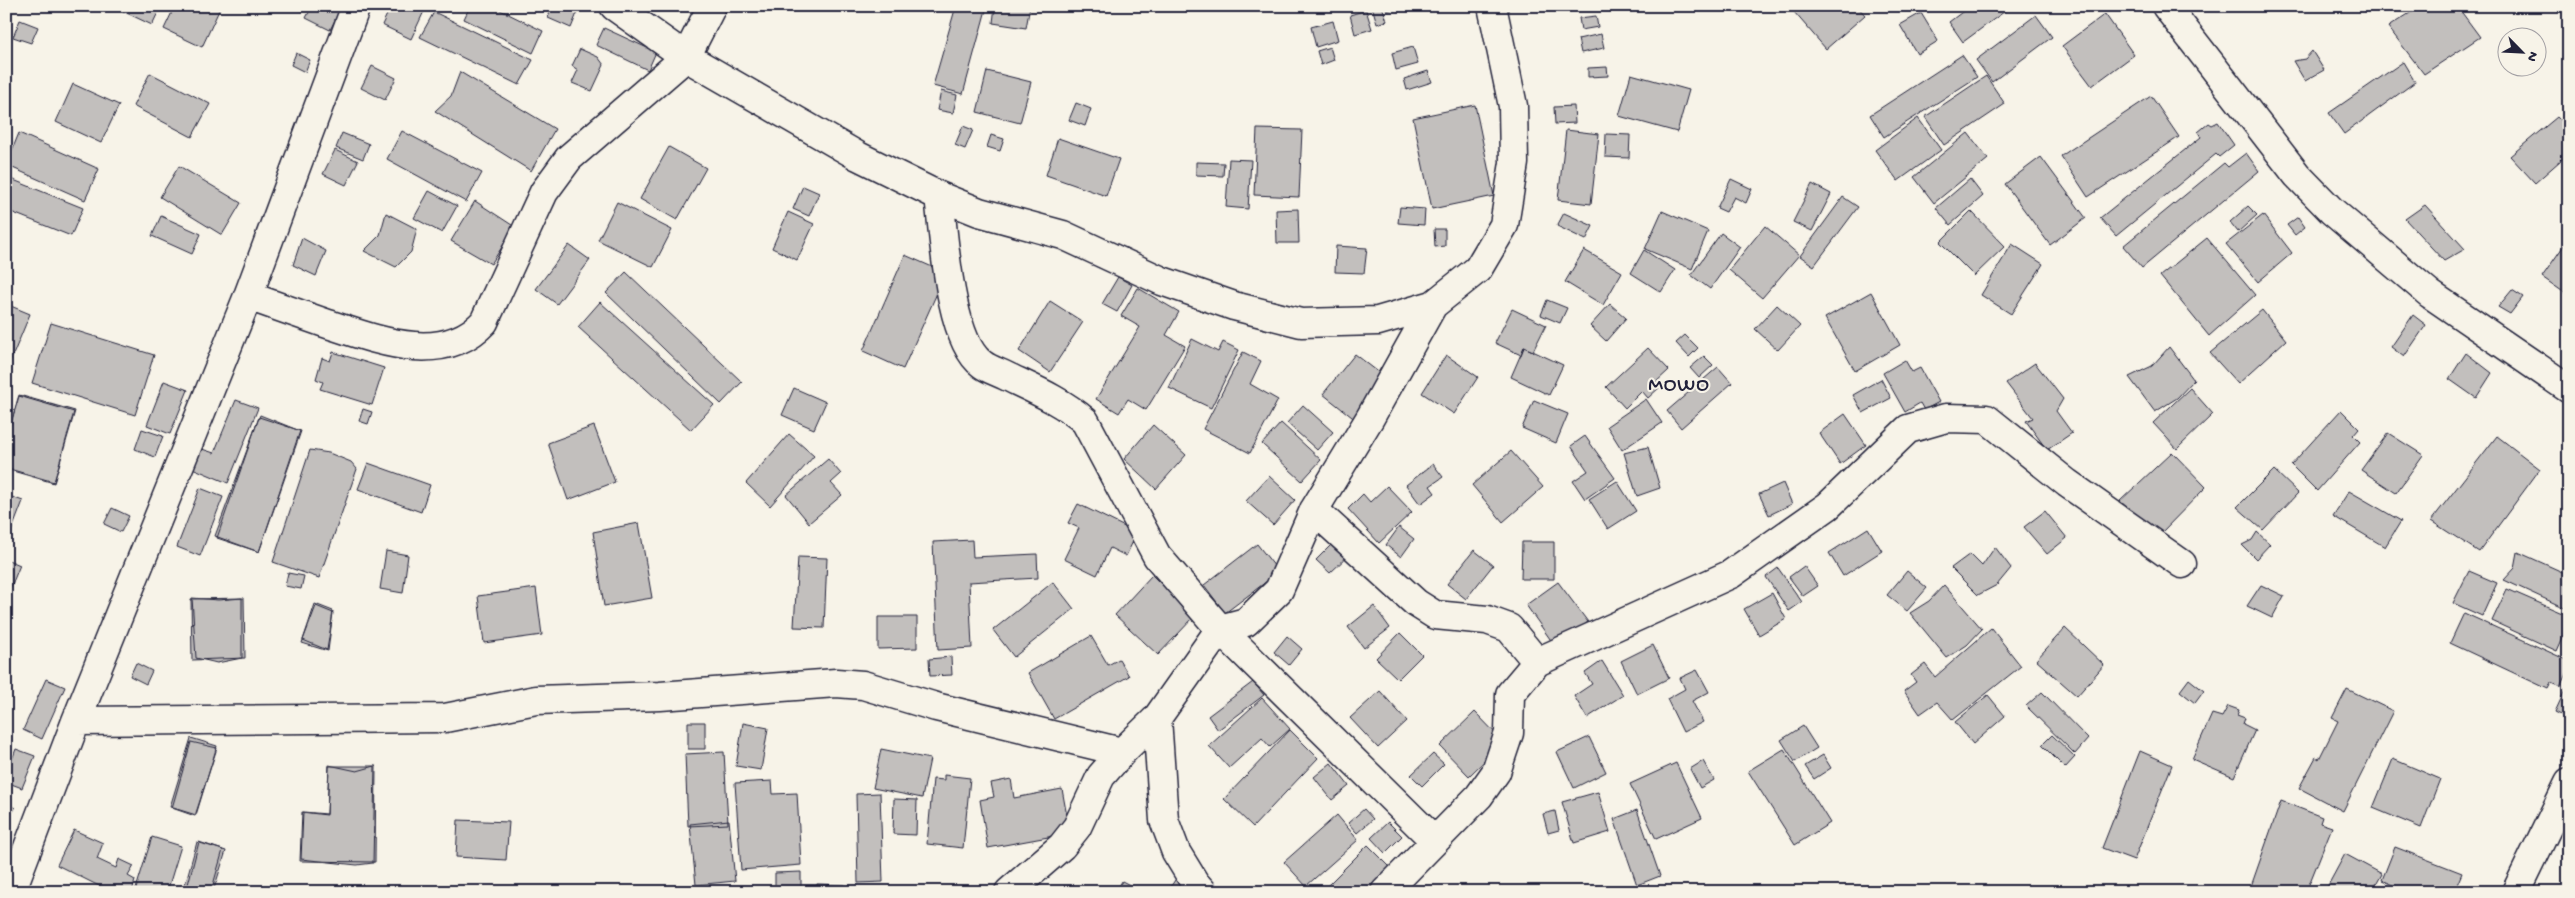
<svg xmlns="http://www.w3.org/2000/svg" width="2575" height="898" viewBox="0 0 2575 898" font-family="'Gochi Hand',sans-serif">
  <rect width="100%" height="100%" fill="#f7f3e8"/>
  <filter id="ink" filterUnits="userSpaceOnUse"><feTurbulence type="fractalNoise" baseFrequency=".02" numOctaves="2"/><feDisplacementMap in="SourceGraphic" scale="10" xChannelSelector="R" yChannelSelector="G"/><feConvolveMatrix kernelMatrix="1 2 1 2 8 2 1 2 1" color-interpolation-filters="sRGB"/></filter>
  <g filter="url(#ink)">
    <path fill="#c2bfbd" stroke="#22223b" d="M112,6H161L152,25Z
      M175,6H221L202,47L164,29Z
      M291,6H304L302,11Z
      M312,6H342L330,30L306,18Z
      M391,6L426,7L411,39L382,25Z
      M470,6H492L543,31L533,53L464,19Z
      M552,6H567L578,11L571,28L548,18Z
      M956,6H987L963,94L933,86Z
      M995,6H1030L1026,28L993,23Z
      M1372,6H1382L1387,21L1377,24Z
      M1385,6H1401V7L1387,11Z
      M1550,6H1571V7L1551,11Z
      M1802,6H1857L1865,15L1826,49L1794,12Z
      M1970,6H2012L1963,42L1949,22Z
      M2421,6H2457L2480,37L2424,74L2388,27Z
      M2514,6H2525L2518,12Z
      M1366,10L1372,29L1355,34L1350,15Z
      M434,12L533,60L519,85L420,37Z
      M1921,13L1938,41L1917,54L1900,25Z
      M2105,14L2134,55L2092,86L2062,46Z
      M2036,15L2052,37L1992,82L1976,60Z
      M1596,16L1598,27L1581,30L1579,18Z
      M20,20L38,27L31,43L13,37Z
      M1333,21L1338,40L1316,47L1311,27Z
      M604,28L656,52L648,70L596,45Z
      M1601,34L1604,48L1581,53L1578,39Z
      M1330,47L1334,60L1321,65L1317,51Z
      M1413,47L1418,64L1396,70L1392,53Z
      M580,49L598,57L604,65L592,91L572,83L578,70L572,66Z
      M2312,51L2324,70L2305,81L2293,61L2305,59Z
      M296,53L310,60L305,72L291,65Z
      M1962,55L1977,77L1884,137L1870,115Z
      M2403,62L2415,82L2344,134L2329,113Z
      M372,66L396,78L385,100L361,88Z
      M1607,67L1608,76L1588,77V68Z
      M987,71L1031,82L1020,123L977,112Z
      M1428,71L1432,82L1407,90L1404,79Z
      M460,72L555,129L531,171L435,111L451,96Z
      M150,73L210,104L192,137L133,106Z
      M1631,74L1689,90L1677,132L1619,116Z
      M1986,76L2005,104L1944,145L1925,117Z
      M73,84L119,105L101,143L56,122Z
      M941,91L957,95L953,113L937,110Z
      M2151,96L2179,137L2088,197L2061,156Z
      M1076,103L1091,109L1085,126L1069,120Z
      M1475,105L1494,196L1432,209L1413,118Z
      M1574,106L1575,123L1555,124L1554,107Z
      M2557,117L2569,129V153L2535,183L2510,156Z
      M1918,118L1941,150L1898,181L1875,150Z
      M2218,122L2234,145L2219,157L2216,154L2116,236L2100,218L2201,137L2198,132L2209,123L2212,125Z
      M963,126L973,130L965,149L955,145Z
      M1257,129L1302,130L1299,197L1254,195Z
      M1566,130L1599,134L1591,204L1558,200Z
      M402,131L482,173L466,202L387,159Z
      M19,133L99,169L85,200L6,165Z
      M342,133L369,144L363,159L336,148Z
      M1968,133L1988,159L1934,203L1914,177Z
      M1606,134L1630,135L1629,158L1605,157Z
      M991,135L1004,139L1000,151L987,147Z
      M1058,138L1119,159L1106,196L1046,175Z
      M669,147L706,168L677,220L640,199Z
      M335,150L358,161L346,185L323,174Z
      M2246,153L2259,171L2142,268L2123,246L2224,163L2228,167Z
      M2041,157L2086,218L2050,245L2005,184Z
      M1229,159L1251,160L1248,209L1226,207Z
      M1196,162L1224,163L1223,176L1196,175Z
      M179,166L241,203L222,235L160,197Z
      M6,177L83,208L71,236L6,210Z
      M1731,179L1752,189L1746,203L1734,197L1726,212L1717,208Z
      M1970,179L1983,196L1950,225L1936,208Z
      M1812,184L1831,194L1812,231L1793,222Z
      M803,186L819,193L809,216L793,209Z
      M429,191L457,206L442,233L414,218Z
      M1843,197L1858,207L1814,266L1800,256Z
      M475,201L515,227L491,264L451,241Z
      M617,202L672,230L653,267L598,240Z
      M2425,205L2465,249L2444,261L2405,219Z
      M2248,206L2257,215L2238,232L2230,222Z
      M1400,207L1425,209L1424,225L1398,223Z
      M1298,209L1299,243H1277L1276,210Z
      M1662,211L1708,231L1692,269L1645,249Z
      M1971,211L2005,246L1974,276L1940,242Z
      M788,212L814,224L797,260L772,248Z
      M386,213L417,229L411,252L396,267L364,251L380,235Z
      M1564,213L1593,226L1586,240L1557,226Z
      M2263,215L2292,253L2258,282L2226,244Z
      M161,216L201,234L192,254L152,236Z
      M2298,217L2305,227L2295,235L2287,225Z
      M1765,226L1799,255L1762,298L1729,270Z
      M1434,229H1445V246L1435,247Z
      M1721,233L1740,247L1710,289L1691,275Z
      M302,238L326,251L316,276L293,265Z
      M2207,238L2255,295L2209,336L2160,276Z
      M2569,238V296L2542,277Z
      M2012,244L2043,264L2011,314L1981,295Z
      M569,245L590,260L557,304L536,289Z
      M1336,246L1367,248L1364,273L1335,272Z
      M1584,250L1622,272L1603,305L1565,282Z
      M1644,250L1675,270L1661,292L1631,273Z
      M905,255L946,273L903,369L863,351Z
      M626,272L742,382L721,404L606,293Z
      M1118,277L1132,285L1117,312L1102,304Z
      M1138,288L1179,312L1166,335L1185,346L1146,410L1128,399L1119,413L1096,399L1140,327L1121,316Z
      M2512,290L2523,297L2510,314L2498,307Z
      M1871,292L1900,345L1855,371L1825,318Z
      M1547,300L1567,308L1560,323L1541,315Z
      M1050,301L1083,322L1050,372L1019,351Z
      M600,302L714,405L691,430L578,327Z
      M6,304L30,314L8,367H6Z
      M1610,304L1626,318L1606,341L1590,326Z
      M1777,305L1800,326L1778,350L1755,329Z
      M1512,309L1546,325L1533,351L1524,347L1521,355L1495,343Z
      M2262,310L2286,340L2238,384L2210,353Z
      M2413,315L2426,325L2404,357L2391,347Z
      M51,323L154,355L135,415L32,383Z
      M1685,335L1698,348L1689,357L1676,343Z
      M1192,339L1218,352L1223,342L1239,350L1211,408L1169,388Z
      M1524,347L1563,365L1549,395L1511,377Z
      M2169,347L2194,380L2177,398L2155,412L2129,377L2152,366Z
      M1648,348L1669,370L1655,383L1660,387L1648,398L1642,391L1625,408L1606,387Z
      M333,352L384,368L372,405L320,389L323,382L316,379L322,358L330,361Z
      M1243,352L1261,361L1250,384L1278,400L1250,453L1203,429Z
      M2466,353L2492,373L2476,398L2449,379Z
      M1355,354L1390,381L1357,421L1323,394Z
      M1446,355L1478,377L1454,414L1422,393Z
      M1704,356L1713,365L1699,378L1690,368Z
      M1905,360L1912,372L1920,368L1939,402L1924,410L1920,403L1905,412L1883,373Z
      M2035,363L2063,399L2056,411L2072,433L2047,450L2026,421L2033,418L2006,383Z
      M1718,367L1732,383L1681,428L1667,411Z
      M1881,379L1891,398L1863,413L1853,395Z
      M164,381L188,390L170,434L147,425Z
      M6,386L11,388L6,400Z
      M6,387L11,389L6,400Z
      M794,388L826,402L814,429L782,415Z
      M2190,388L2213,414L2177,449L2153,423Z
      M19,395L75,411L54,483L6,469V439Z
      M19,396L74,412L54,482L6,468V440Z
      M1646,399L1662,423L1622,450L1607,426Z
      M236,400L258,408L228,483L190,467L199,448L214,453Z
      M1534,400L1568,414L1556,443L1522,428Z
      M1303,405L1333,432L1317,450L1287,423Z
      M363,409L372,412L368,424L359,421Z
      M2341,410L2359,428L2353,435L2360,442L2317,491L2291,465Z
      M1845,414L1866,445L1840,464L1819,433Z
      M260,415L300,431L259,552L215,536Z
      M259,417L301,431L259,552L217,538Z
      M1281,423L1321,460L1302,481L1262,444Z
      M1153,425L1186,455L1156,489L1124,459Z
      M594,426L615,482L568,500L548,443Z
      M142,429L163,436L155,457L135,449Z
      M2388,433L2423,455L2396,493L2361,470Z
      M789,434L814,456L770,506L746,483Z
      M1585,436L1615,478L1585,499L1573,481L1588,471L1571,446Z
      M2497,436L2540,469L2479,552L2431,521Z
      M1648,447L1660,488L1637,496L1624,453Z
      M310,450L329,453L351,462L357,469L319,578L273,562Z
      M1511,451L1543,487L1503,522L1472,485Z
      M2172,452L2206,487L2158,536L2120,501Z
      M828,459L841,474L831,483L842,495L809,523L786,495Z
      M368,463L430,485L421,512L358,489Z
      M1433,464L1443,477L1430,486L1435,493L1420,504L1406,485Z
      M2274,470L2298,493L2263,530L2237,507Z
      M1269,476L1295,500L1273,525L1246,501Z
      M1617,481L1636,511L1608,529L1589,499Z
      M1783,483L1792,504L1769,515L1759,494Z
      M1387,486L1412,512L1379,543L1348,509L1363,494L1370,502Z
      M200,488L223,497L200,556L177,547Z
      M2349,491L2401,521L2385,547L2333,516Z
      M6,495L23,501L6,545Z
      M1078,504L1137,533L1126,556L1110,548L1097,575L1064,559L1079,528L1068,523Z
      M112,508L129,516L121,532L104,524Z
      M2045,511L2067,538L2047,554L2024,527Z
      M639,523L652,598L604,606L593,532Z
      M1399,527L1414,539L1401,557L1386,545Z
      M1868,528L1882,551L1843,576L1829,553Z
      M2257,532L2270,544L2256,559L2242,545L2252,540Z
      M972,540L973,557L1037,554L1038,578L969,582L972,648L938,650L933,542Z
      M1336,540L1350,554L1330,573L1316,560Z
      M1522,542H1554V579H1521Z
      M1257,544L1279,572L1225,613L1204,585Z
      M1995,547L2011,568L1997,585L1978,595L1951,568L1970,554L1982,566Z
      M1474,550L1493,565L1466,599L1447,584Z
      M386,551L408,555L403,593L380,589Z
      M2518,552L2569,575V610L2504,580L2515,568Z
      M798,557L827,558L824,628L794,627Z
      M6,559L20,565L6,599Z
      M1804,566L1818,586L1803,596L1789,577Z
      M1778,568L1802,602L1789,611L1766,577Z
      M1907,571L1927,588L1907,611L1887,595Z
      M2469,571L2497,583L2482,616L2453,603Z
      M288,573L304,576L301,589L285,586Z
      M1152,575L1194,617L1158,655L1115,615Z
      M1053,582L1074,609L1014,657L993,630Z
      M1558,582L1588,622L1555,646L1526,605Z
      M1944,585L1982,629L1967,645L1947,658L1910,613L1929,601Z
      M2261,585L2284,596L2272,618L2247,606Z
      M536,588L542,635L484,643L478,596Z
      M2507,589L2569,616V624L2557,651L2492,621Z
      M1772,593L1786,619L1759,635L1744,609Z
      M192,598L218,600L242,598V658L217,663L196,658Z
      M244,598L245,658L192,660L191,599Z
      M315,604L333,611L328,651L302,643Z
      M316,606L333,613L327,650L303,640Z
      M1374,606L1390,628L1364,648L1348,627Z
      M2464,613L2569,661V667L2560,687L2551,683L2548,689L2450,643Z
      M878,617H917V648L878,649Z
      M1991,628L2021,666L1953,720L1937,702L1920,714L1904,691L1916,682L1911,675L1925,664L1935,677Z
      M2065,628L2104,665L2077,696L2036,660Z
      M1400,633L1422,655L1398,679L1376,658Z
      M1091,636L1108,665L1119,659L1129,676L1054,719L1028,673Z
      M1287,636L1302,649L1289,665L1274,652Z
      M1653,645L1669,678L1637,694L1621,661Z
      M951,657L952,675L930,676L929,659Z
      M1602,661L1623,695L1587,718L1574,696L1592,684L1585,673Z
      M136,663L152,671L146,684L130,676Z
      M1697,670L1709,692L1692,701L1703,722L1683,732L1667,699L1685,689L1680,678Z
      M46,679L65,687L42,739L23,730Z
      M2189,679L2204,691L2195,703L2180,691Z
      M1253,682L1264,695L1218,730L1208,716Z
      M2567,686H2569V719L2555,712Z
      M2347,689L2393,711L2343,811L2299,788L2316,757L2319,759L2338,721L2332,718Z
      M1380,691L1407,721L1378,748L1350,718Z
      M2042,692L2088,739L2075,754L2026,706Z
      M1988,695L2005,716L1973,744L1955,722Z
      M1262,698L1290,729L1270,747L1262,738L1229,768L1209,746Z
      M2228,706L2239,710L2237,715L2245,718L2243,724L2255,730L2234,777L2192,759L2212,714L2222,717Z
      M1475,712L1504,742L1469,776L1440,746Z
      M688,722H705V749H688Z
      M743,723L768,728L761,770L736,766Z
      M1803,726L1817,748L1795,762L1781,740Z
      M1290,730L1318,758L1253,827L1224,799Z
      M2052,735L2075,757L2065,768L2042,745Z
      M1589,737L1606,772L1574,788L1557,752Z
      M191,738L217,746L196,815L170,807Z
      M191,742L217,748L195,816L172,808Z
      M16,749L35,756L22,788L6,782V775Z
      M881,749L930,759L922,798L873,788Z
      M1784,749L1830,823L1795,845L1748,771Z
      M2140,751L2172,765L2134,860L2102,848Z
      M724,752L728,824L688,826L685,754Z
      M1433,754L1444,764L1422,786L1411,775Z
      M1823,755L1831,768L1814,779L1805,766Z
      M2393,759L2440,779L2421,828L2373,808Z
      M1703,761L1714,780L1700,788L1690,769Z
      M1331,763L1349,786L1332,800L1314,777Z
      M1676,763L1702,818L1656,839L1630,784Z
      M329,765L357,771L375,766L373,863L357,865L301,859L303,812L327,814Z
      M329,766H376L375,862L300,861L302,812L327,815Z
      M944,775L970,778L963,848L927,844L933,779L944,780Z
      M1011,779L1014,798L1062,789L1070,833L988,848L980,800L994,797L991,783Z
      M772,781L773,794L797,793L801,865L741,870L735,783Z
      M6,792L11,794L7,803L15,808L6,825Z
      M1598,792L1610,832L1574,843L1562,802Z
      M880,793L883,882L858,883L856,794Z
      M894,799L917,800L916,835L893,834Z
      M2281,801L2322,817L2320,823L2332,827L2306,892H2249Z
      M1364,809L1373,819L1357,833L1348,823Z
      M1637,810L1660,876L1637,885L1614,819Z
      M1555,811L1559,830L1548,833L1543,814Z
      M1337,815L1358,840L1306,886L1284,862Z
      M458,820L509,822L506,860L456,857Z
      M729,820L735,881L696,885L690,824Z
      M1388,822L1402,836L1385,853L1371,838Z
      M74,830L103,843L97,859L116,868L119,859L134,866L128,876L135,880L132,892H111L57,865Z
      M152,837L181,846L167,892H135Z
      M197,842L226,851L213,892H183Z
      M199,842L223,850L211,892H186Z
      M1368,845L1398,875L1382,892H1321Z
      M2395,847L2462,873L2454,892H2410L2382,880Z
      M2345,854L2382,874L2372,892L2325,891Z
      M801,872V892H775V873Z
      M1177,877L1195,892H1167Z
      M1122,881L1143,892H1116Z
      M817,884L844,885V892H817Z"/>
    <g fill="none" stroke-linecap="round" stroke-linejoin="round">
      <defs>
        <path id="minor" d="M614,6L686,57L858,156L939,196L979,212L1063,235L1162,281L1234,306L1301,323L1378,321L1433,305L1478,269L1504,225L1514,163L1513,106L1492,6
          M2166,6L2297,175L2332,211L2430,294L2569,389
          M939,196C944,236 949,340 982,364C988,369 998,372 1006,376C1033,389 1062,401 1085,421L1157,556L1220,629L1434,840
          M248,296C274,305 299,314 325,323C374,339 442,367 484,322L544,192L569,158L686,57L712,6
          M1314,510L1416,603L1435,615L1487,620L1509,628L1537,662
          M1157,718L1164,820L1176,852L1195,883L1203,892
          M76,721L445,718L536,700L660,696L836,683L863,685L936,707L1122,752
          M11,892L76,721L248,296L356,6
          M1009,892L1062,846L1077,827L1101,776L1122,752L1157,718L1220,629L1246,622L1279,590L1314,510L1370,418L1433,305
          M1385,892L1479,796L1496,772L1509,733L1510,694L1537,662L1731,574L1828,506L1908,429L1946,418L1987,419L2067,483L2182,564
          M2516,892L2569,783"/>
      </defs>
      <use href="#minor" stroke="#22223b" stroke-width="31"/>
      <use href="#minor" stroke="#f7f3e8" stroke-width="28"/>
    </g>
  </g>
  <g text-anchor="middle" stroke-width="4" stroke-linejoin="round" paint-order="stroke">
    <g font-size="21" letter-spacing="1" fill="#22223b" stroke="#f7f3e8">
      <text x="1679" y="390">MOWO</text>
    </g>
  </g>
  <rect width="2575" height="898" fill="none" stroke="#f7f3e8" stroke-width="25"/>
  <rect x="12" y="12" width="2550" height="873" fill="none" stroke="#22223b" stroke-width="2" filter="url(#ink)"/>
  <g transform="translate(2522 52) rotate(114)"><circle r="24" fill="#f7f3e8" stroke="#a29fa3"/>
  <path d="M0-4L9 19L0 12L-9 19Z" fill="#22223b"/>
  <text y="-8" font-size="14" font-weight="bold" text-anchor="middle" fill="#22223b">N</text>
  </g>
</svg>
